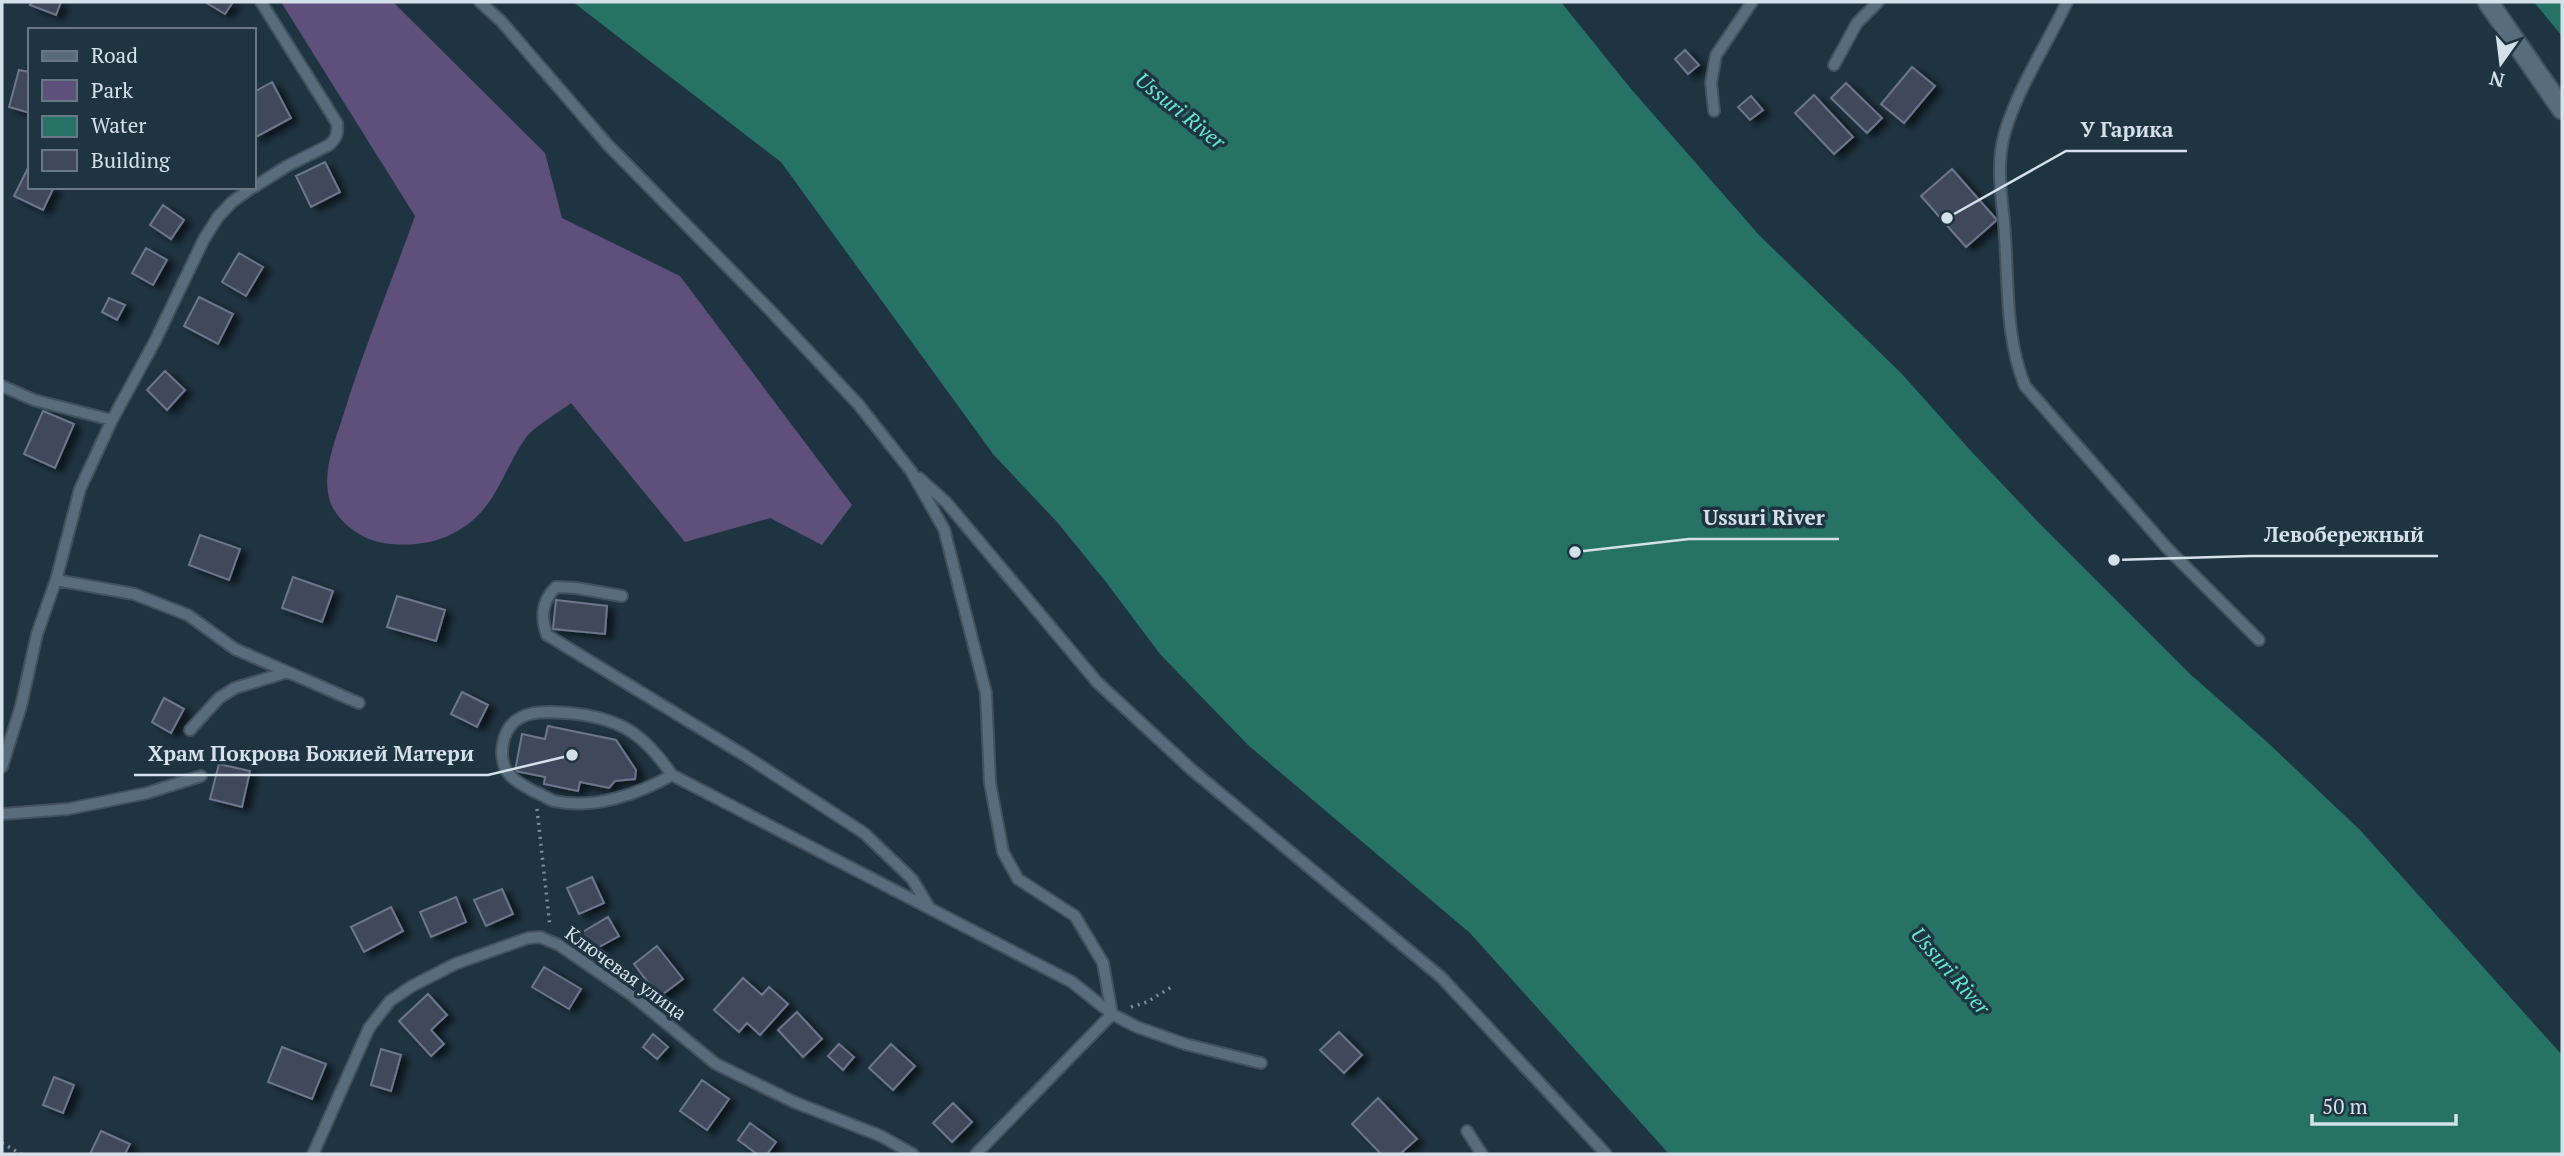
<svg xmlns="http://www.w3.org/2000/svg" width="2564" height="1156" viewBox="0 0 2564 1156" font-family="'PT Serif',serif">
  <defs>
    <filter id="shadow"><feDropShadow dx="7" dy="4" stdDeviation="3.5" flood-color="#0009"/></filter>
  </defs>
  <rect width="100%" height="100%" fill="#1f3441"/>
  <path fill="#5e507a" d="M281,2H393L545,153L562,218L680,276L852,505L822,545L770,518L685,542L571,403C558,413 533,427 525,439C500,475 496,512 452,534C429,546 393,548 369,539C350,531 331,514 328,493C324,467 335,441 343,416C364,348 391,283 415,216Z"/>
  <path fill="#267365" d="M573,2H1561L1631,89L1759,235L1901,373L1970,450L2039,523L2190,674L2267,742L2360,830L2562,1055V1154H1669L1470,933L1248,745L1160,654L1106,582L1057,522L993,454L781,162Z
    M2534,2H2562V36Z"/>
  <path fill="#40485c" stroke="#6d768c" stroke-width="2" filter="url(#shadow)" d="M32,2H61L56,15L30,5Z
    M205,2H233L225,14Z
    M1685,50L1699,65L1688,74L1675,59Z
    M1912,67L1935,86L1904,123L1881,104Z
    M19,70L30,72V113L9,107Z
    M272,82L291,118L254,138V92Z
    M1846,83L1882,118L1867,133L1831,98Z
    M1814,95L1853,137L1834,154L1795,113Z
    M1751,96L1763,110L1750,120L1738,107Z
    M325,162L340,192L311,207L296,176Z
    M30,164V187H54L43,210L14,196Z
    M1952,169L1997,220L1966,247L1921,196Z
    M163,205L184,220L171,239L150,225Z
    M146,248L167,260L153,285L132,273Z
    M239,253L263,267L246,296L222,282Z
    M199,297L233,314L218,344L184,326Z
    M109,298L125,305L117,320L102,312Z
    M165,371L185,390L167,410L147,390Z
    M43,411L74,424L55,468L24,454Z
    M200,535L240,549L229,580L189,565Z
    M293,577L333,591L322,622L282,608Z
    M397,596L445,610L436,641L387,627Z
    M556,600L607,606L605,634L553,629Z
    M462,692L488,705L477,727L451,714Z
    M164,698L184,709L171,733L152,722Z
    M548,726L616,740L636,770L635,779L615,781L609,788L580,782L578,791L544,784L545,777L515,771L522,734L545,739Z
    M219,764L250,771L242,807L210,799Z
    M592,877L604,903L579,914L567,888Z
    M502,889L513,914L486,926L474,900Z
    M456,897L466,922L431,937L420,912Z
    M391,907L403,931L364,952L351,927Z
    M608,917L619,936L592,951L581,933Z
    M657,946L683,979L659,997L634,964Z
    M544,967L581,989L569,1009L532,987Z
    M743,978L762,995L769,987L788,1004L760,1035L747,1023L739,1032L714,1010Z
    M428,994L447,1015L431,1030L444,1044L431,1056L399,1021Z
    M797,1012L822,1039L803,1057L778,1030Z
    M1339,1032L1362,1055L1344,1073L1320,1050Z
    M653,1034L668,1047L657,1059L643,1047Z
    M839,1044L854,1057L843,1070L828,1056Z
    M891,1044L915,1066L893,1090L869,1068Z
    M282,1047L326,1064L312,1099L268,1082Z
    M381,1049L401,1055L391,1091L371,1085Z
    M54,1077L74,1085L63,1113L43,1105Z
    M702,1080L729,1099L707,1130L680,1111Z
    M1378,1098L1417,1139L1400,1154H1381L1352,1124Z
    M953,1103L972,1122L952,1142L933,1123Z
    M750,1123L776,1142L767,1154H757L738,1140Z
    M101,1131L130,1144L125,1154H90Z"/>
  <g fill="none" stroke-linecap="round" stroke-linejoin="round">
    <defs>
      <path id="service" d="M480,2L501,21L608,145L769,309L858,404L911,471L944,529L986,693L990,783L1003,852L1018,879L1075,916L1103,963L1112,1014
        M2067,2C2047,44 2018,88 2005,132C1996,163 2001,191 2004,223C2009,277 2004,335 2025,386L2168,549L2259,640
        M1834,65L1857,23L1878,2
        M1714,111L1711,83L1716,55L1752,2
        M254,187L287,166L329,145C337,138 338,133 337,123L261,2
        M2,386L34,400L112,420
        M919,478L946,502L1097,682L1192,770L1441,977L1606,1154
        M56,580L134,594L188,615L235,649L359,703
        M622,596L576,588L556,587C542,601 540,616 547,635L744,755L864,833L912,879L929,907
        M190,730L219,698L235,688L288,672
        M2,767L21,706L37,634L56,580L80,489L112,420L155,341L204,239L218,217L232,202L253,187
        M672,775C639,794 593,810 554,801C548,799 541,794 535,792C526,787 515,782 509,774C502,766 501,753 503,743C510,706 549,711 578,714C624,720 646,737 672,775L1072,982L1112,1014L1137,1027L1185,1044L1261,1063
        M2,814L68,809L147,793L201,776
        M1467,1131L1482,1154
        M313,1154L369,1028L390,1001L412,986L455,964L528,938L540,937L559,945L633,996L716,1064L794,1102L881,1136L913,1154
        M976,1154L1112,1014"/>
      <path id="minor" d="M2488,2L2562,109"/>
    </defs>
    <use href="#service" stroke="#41525e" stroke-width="14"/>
    <use href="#minor" stroke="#41525e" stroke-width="23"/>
    <path stroke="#7c8d98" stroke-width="3.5" stroke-dasharray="2 5" stroke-linecap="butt" d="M537,809L550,927
      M1131,1007L1147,1002L1173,986
      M2,1143L21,1154"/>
    <use href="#service" stroke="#576d7d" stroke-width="10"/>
    <use href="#minor" stroke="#576d7d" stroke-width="19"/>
  </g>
  <g text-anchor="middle" stroke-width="7" stroke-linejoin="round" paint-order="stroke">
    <g font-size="19" fill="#d5e1ea" stroke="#1f3441">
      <text transform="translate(626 973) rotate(36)" y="7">Ключевая улица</text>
    </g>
    <g font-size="21" font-style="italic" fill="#5eebd0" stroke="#1f3441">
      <text transform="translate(1180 111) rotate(39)" y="7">Ussuri River</text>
      <text transform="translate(1950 971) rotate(49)" y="7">Ussuri River</text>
    </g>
  </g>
  <path fill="none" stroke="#d5e1ea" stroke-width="2.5" d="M1947 218L2066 151H2187M1575 552L1689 539H1839M2114 560L2250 556H2438M572 755L488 775H134"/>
  <g fill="#d5e1ea" stroke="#1f3441" stroke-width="2.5">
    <circle cx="1947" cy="218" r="7"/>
    <circle cx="1575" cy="552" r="7"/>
    <circle cx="2114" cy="560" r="7"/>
    <circle cx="572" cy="755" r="7"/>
  </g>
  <g font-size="21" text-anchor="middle" font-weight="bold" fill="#d5e1ea" stroke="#1f3441" stroke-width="7" stroke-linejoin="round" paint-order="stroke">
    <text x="2127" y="137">У Гарика</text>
    <text x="1764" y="525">Ussuri River</text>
    <text x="2344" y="542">Левобережный</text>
    <text x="311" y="761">Храм Покрова Божией Матери</text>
  </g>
  <rect width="2564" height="1156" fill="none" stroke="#d5e1ea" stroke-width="7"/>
  <rect x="28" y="28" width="228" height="161" fill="#1f3441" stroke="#687985" stroke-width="2"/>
  <rect x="42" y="51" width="35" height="10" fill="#576d7d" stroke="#687985" stroke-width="2"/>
  <text x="91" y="63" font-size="21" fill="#d5e1ea">Road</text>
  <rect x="42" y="80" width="35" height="21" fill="#5e507a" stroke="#687985" stroke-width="2"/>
  <text x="91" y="98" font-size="21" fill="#d5e1ea">Park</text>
  <rect x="42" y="116" width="35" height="21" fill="#267365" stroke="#687985" stroke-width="2"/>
  <text x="91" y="133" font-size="21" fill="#d5e1ea">Water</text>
  <rect x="42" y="150" width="35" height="21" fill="#40485c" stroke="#687985" stroke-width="2"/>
  <text x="91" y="168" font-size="21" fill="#d5e1ea">Building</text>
  <g transform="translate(2501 63) rotate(194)" stroke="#1f3441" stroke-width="5" paint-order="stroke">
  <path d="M0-5L12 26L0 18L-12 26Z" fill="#d5e1ea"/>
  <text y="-10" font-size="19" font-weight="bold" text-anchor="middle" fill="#d5e1ea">N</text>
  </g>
  <path d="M2312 1114v10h144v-10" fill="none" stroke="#d5e1ea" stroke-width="3.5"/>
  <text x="2322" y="1114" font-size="21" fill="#d5e1ea" stroke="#1f3441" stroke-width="5" paint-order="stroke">50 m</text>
</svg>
